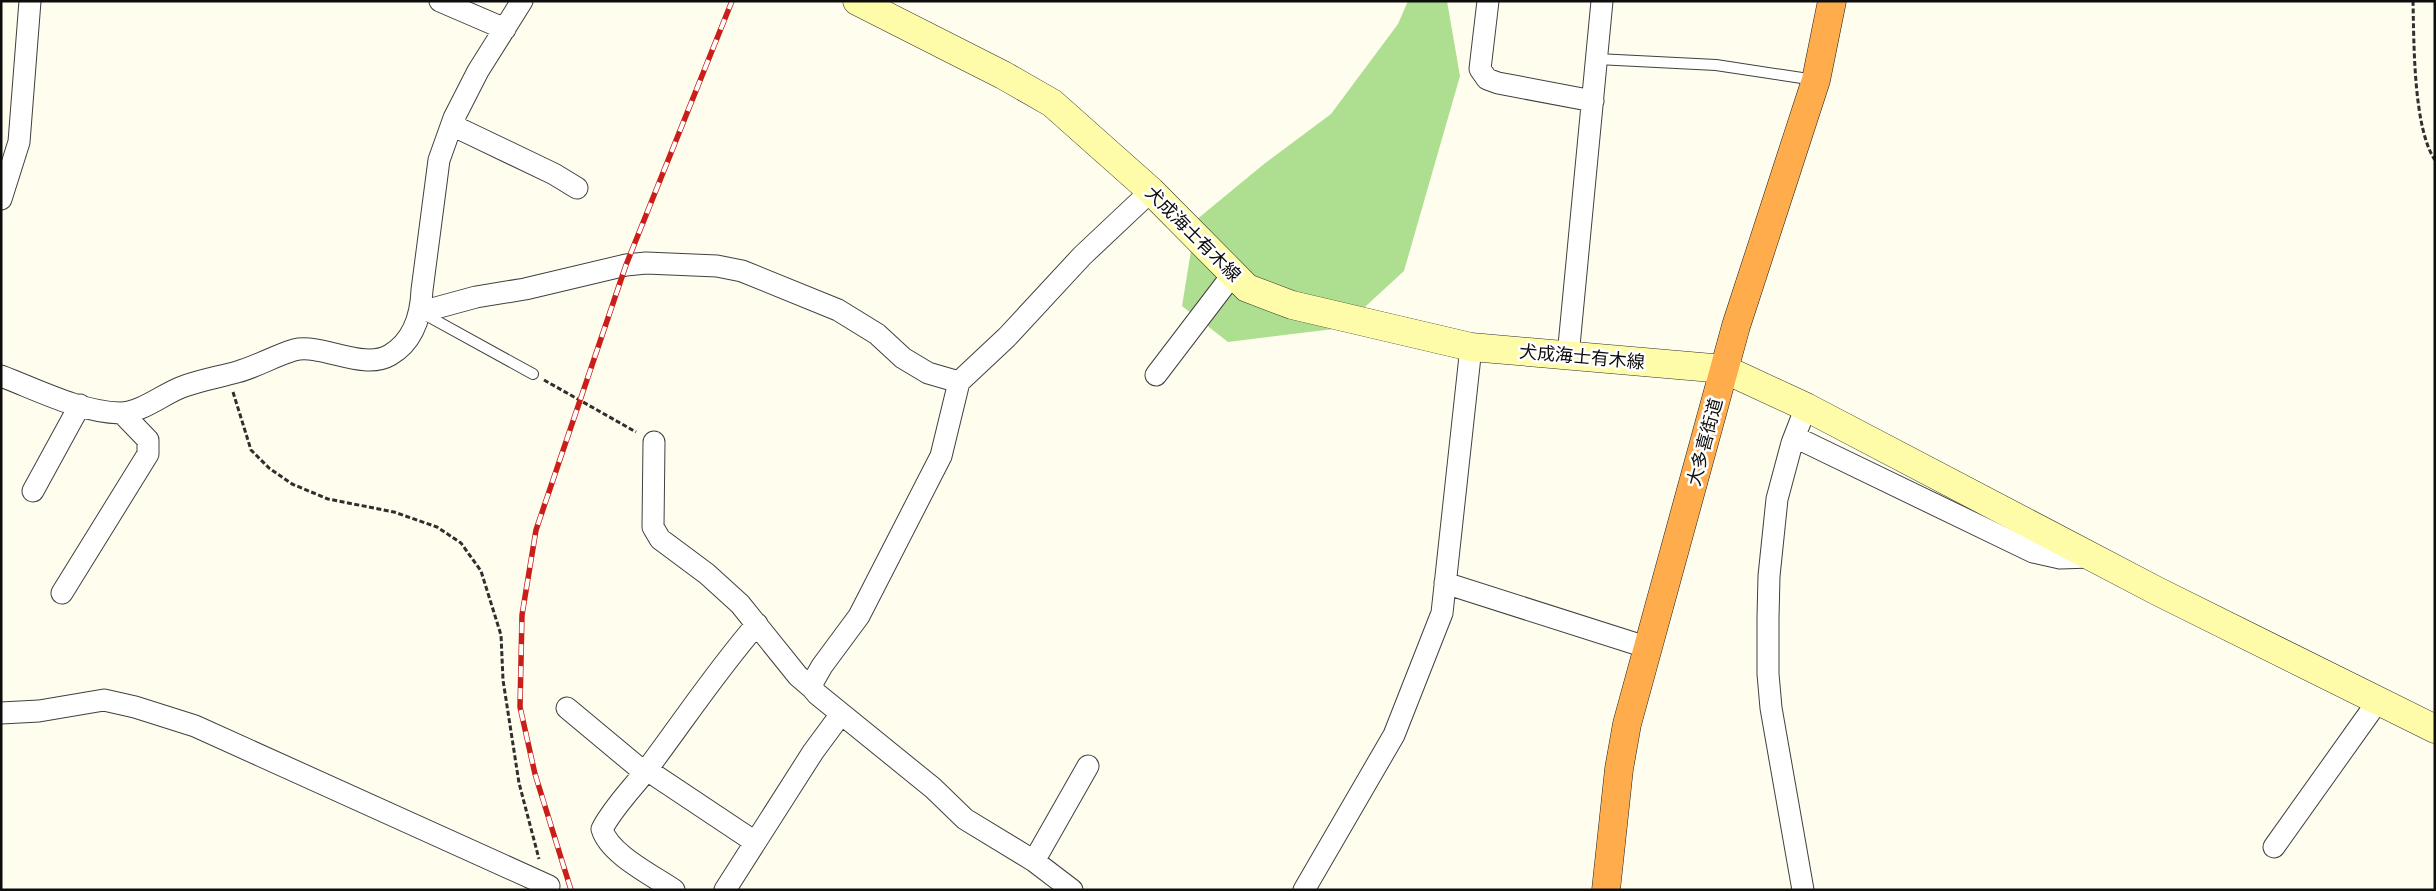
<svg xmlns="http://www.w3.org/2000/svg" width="2436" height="891" viewBox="0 0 2436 891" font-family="'Zilla Slab','Noto Sans JP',serif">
  <rect width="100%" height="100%" fill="#fffdee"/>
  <path fill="#aedf91" d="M1408,1H1447L1460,76L1404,271L1342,328L1228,342L1182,306L1196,220L1264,164L1331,114L1398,24Z"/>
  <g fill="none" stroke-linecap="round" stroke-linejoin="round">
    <defs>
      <path id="lane" d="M1597,59L1716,65L1815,80
        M424,314L533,374"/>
      <path id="street" d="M440,1L505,29
        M522,1L478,71L454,118L455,124L460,129L554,174L577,188
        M1488,1L1480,69L1487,79L1498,83L1593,101
        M1,199L19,142L30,1
        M421,312L476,297L525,289L626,265L646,263L717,266L742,271L838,310L877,334L903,358L928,373L959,382
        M1568,356L1602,1
        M1156,375L1233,274
        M1,376C38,390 80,412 120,413C141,413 163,394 182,387C200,380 219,377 237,372C256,367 274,356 294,350C322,343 363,371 390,355C414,341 421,315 422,290L439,160L454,118
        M1795,437L2033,552L2060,558L2091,557
        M654,442L653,527L660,539L707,574L740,604L798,676L812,688
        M33,491L80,405
        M1445,583L1649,648
        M62,593L148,454V440L122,413
        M567,708L645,773
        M1,713L39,711L104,700L135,707L195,726L549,886
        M647,770L755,842
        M2274,847L2378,701
        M1034,861L1088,766
        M674,890C652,875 609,854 602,829C614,806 633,788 648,768C684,720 717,670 757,624
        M725,890L813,752L841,714
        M1072,890L1034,861L965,819L933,788L817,694L812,688L814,680L822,666L859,616L941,456L959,382L1007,337L1082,256L1151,191
        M1304,890L1394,735L1442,613L1471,347
        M1803,890L1771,708L1768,674V618L1769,576L1777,499L1792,443L1806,407"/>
      <path id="secondary" d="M857,1L1003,75L1052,103L1151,191L1247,288L1292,305L1471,347L1724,369L1806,407L2157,591L2435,729"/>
      <path id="highway" d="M1606,890L1619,769L1627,724L1736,326L1816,80L1832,1"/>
    </defs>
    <use href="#lane" stroke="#404040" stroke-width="12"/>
    <use href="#street" stroke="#404040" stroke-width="23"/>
    <use href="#secondary" stroke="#2f2f2f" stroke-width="29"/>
    <use href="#highway" stroke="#1e1e1e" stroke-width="29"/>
    <path stroke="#2f2f2f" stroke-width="3" stroke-dasharray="5 2.5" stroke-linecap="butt" d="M2413,1C2414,40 2413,128 2435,160
      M544,380L636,432
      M233,392L251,450L269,468L292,484L328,499L394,512L437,527L461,543L481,571L501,635L503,680L519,783L539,859"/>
    <use href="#lane" stroke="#fff" stroke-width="10"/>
    <use href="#street" stroke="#fff" stroke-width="21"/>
    <use href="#secondary" stroke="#fffca9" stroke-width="28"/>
    <use href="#highway" stroke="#ffac4c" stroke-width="28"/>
    <defs>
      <path id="rail" d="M571,890L535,774L520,707L522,615L536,530L626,265L732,1"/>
    </defs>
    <use href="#rail" stroke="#ca1f19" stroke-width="5.5"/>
    <use href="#rail" stroke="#fff" stroke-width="4" stroke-dasharray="11" stroke-linecap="butt"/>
  </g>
  <g text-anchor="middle" stroke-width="5" stroke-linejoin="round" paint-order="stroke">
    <g font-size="18" fill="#0d0d0d" stroke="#fff">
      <text transform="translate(1193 234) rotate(45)" y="6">犬成海士有木線</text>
      <text transform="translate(1582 357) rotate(5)" y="6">犬成海士有木線</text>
      <text transform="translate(1705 442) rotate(-75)" y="6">大多喜街道</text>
    </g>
  </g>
  <rect width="2436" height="891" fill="none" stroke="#0d0d0d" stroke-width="5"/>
</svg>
